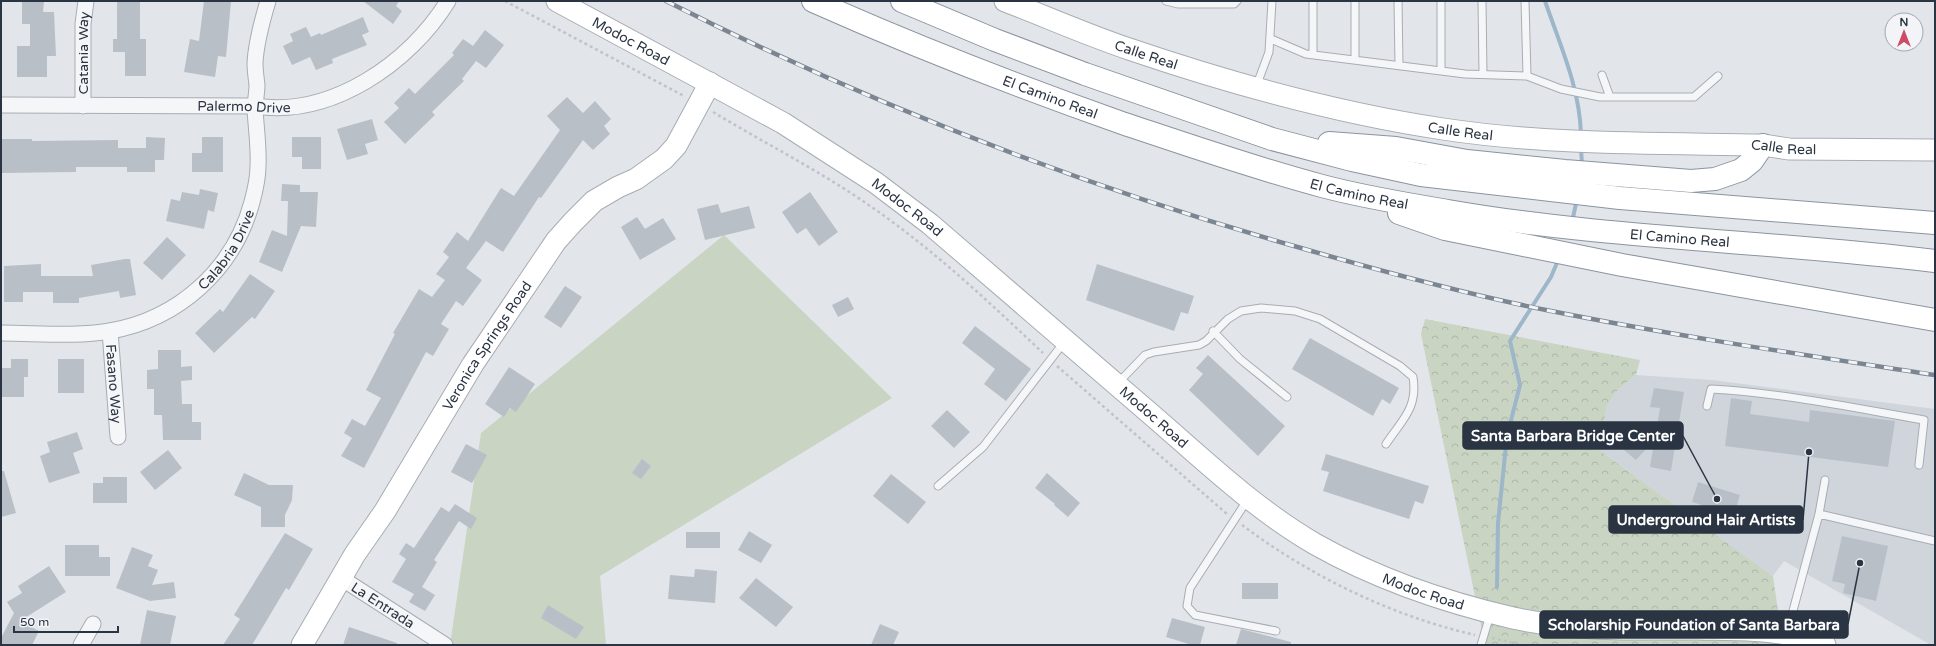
<svg xmlns="http://www.w3.org/2000/svg" width="1936" height="646" viewBox="0 0 1936 646" font-family="'Varela Round',sans-serif">
  <defs>
    <pattern id="forest-crowns" width="20" height="18" patternUnits="userSpaceOnUse"><rect width="20" height="18" fill="#c9d4c3"/><path d="M2 6a3 3 0 1 1 6 0M12 15a3 3 0 1 1 6 0" fill="none" stroke="#adb7a9"/></pattern>
  </defs>
  <rect width="100%" height="100%" fill="#e2e6ea"/>
  <path fill="#d0d5dc" d="M1636,375L1712,380L1935,409V645H1931L1784,561L1773,576L1599,450L1607,405L1617,391Z"/>
  <path fill="#c9d4c3" d="M724,235L892,398L600,576L606,645H450L481,433Z"/>
  <path fill="url(#forest-crowns)" d="M1425,319L1640,360L1636,375L1617,391L1607,405L1599,450L1773,576L1783,645H1485L1421,334Z"/>
  <g fill="none" stroke-linecap="round" stroke-linejoin="round">
    <path stroke="#9eb6c9" stroke-width="4" d="M1545,1C1560,45 1580,88 1581,135
      M1581,148L1582,165
      M1572,222L1577,199
      M1497,587L1498,523L1507,436L1520,385L1510,341L1551,277L1559,258"/>
  </g>
  <path fill="#b9bfc7" d="M22,1H44L43,12H54L56,56H47V77H17V46H30V24H22Z
    M117,1H140V39H146V76H125V52H113V39H117Z
    M204,1H231L226,57L218,56L215,77L184,72L190,39L199,41Z
    M363,1H399L396,6L402,11L393,24Z
    M363,17L369,32L362,35L367,45L332,59L333,63L316,70L310,57L292,65L283,46L293,41L290,34L306,27L311,37L320,33L321,35Z
    M485,30L504,45L486,68L476,61L462,79L464,81L432,112L435,115L405,144L384,122L399,108L394,103L409,88L415,94L454,55L452,53L463,39L473,46Z
    M567,97L583,113L595,101L611,119L604,126L610,134L593,150L583,140L541,198L539,197L503,252L486,241L466,268L482,280L463,306L456,301L441,324L449,329L433,356L426,352L364,468L341,456L352,438L344,433L352,419L365,426L381,398L366,390L395,334L393,333L419,289L432,297L445,280L436,274L449,257L443,252L457,232L468,241L501,188L514,196L560,130L547,116Z
    M372,119L378,140L365,144L368,154L347,160L337,129Z
    M146,137L165,138L164,160H155V172H127V167H76V172L1,173V139H32V141L118,140V148H146Z
    M202,137H223V172H192V153H202Z
    M292,137H321V169H302V157H292Z
    M282,184L300,185V192H318L316,227L301,226L282,272L259,262L272,230L287,236L288,201H281Z
    M200,189L218,193L214,212L208,210L204,229L166,221L171,199L180,201L182,192L199,195Z
    M810,192L838,232L819,246L806,228L797,234L782,212Z
    M718,204L721,213L749,206L755,228L705,240L697,209Z
    M637,217L645,229L663,218L676,239L640,260L621,227Z
    M167,237L186,255L162,280L143,263Z
    M125,259H130L136,295L120,298L119,291L79,298V303H53V292H23V302H4V266L41,264V276H93L91,265Z
    M1097,264L1194,296L1188,314L1181,312L1174,331L1086,300Z
    M250,274L275,291L255,319L252,317L214,353L195,333L220,309L223,312Z
    M565,286L582,297L561,328L544,317Z
    M848,297L854,309L838,317L832,305Z
    M975,326L1031,369L1006,401L984,384L995,369L962,343Z
    M1310,338L1399,388L1390,404L1382,399L1373,416L1292,369Z
    M158,350H181V367L192,366V380L181,381L182,404H192V422H201V440H163L162,415H154V389H147V370L158,369Z
    M1208,355L1285,426L1258,456L1189,390L1203,374L1196,368Z
    M11,359H28V377H24V397H1V368H11Z
    M58,359H84V393H58Z
    M509,367L535,384L516,412L510,408L504,417L485,404Z
    M1654,388L1684,392L1671,471L1650,467L1660,408L1650,407Z
    M1731,398L1752,401L1750,414L1809,422L1810,410L1895,421L1888,467L1725,446Z
    M947,410L970,432L954,448L931,426Z
    M1616,423L1647,448L1636,460L1606,435Z
    M77,432L83,449L73,453L80,473L49,483L40,456L50,452L47,442Z
    M466,444L487,455L472,483L451,472Z
    M168,450L182,468L155,490L140,472Z
    M1326,454L1429,486L1423,504L1415,501L1409,519L1323,491L1329,472L1321,470Z
    M642,459L651,466L641,479L632,473Z
    M1,471H4L16,513L1,517Z
    M244,473L269,485H293L292,500L285,515V527H261V507L234,495Z
    M1047,473L1080,503L1068,517L1054,505L1055,504L1035,488Z
    M891,474L926,502L908,524L873,496Z
    M103,477H127V503H93V483H103Z
    M1698,482L1740,495L1734,515L1692,502Z
    M455,504L477,518L471,529L459,521L434,560L437,562L422,587L435,595L425,611L409,602L414,594L392,582L406,559L399,554L406,543L414,548L441,507L449,512Z
    M749,531L772,545L761,563L738,550Z
    M686,532H720V548H686Z
    M285,533L313,549L289,590L286,588L252,645H223L240,619L234,615Z
    M1842,536L1888,546L1876,601L1843,593L1845,584L1832,581Z
    M65,545H99V557H110V576H65Z
    M132,547L153,555L148,566L158,570L152,585L174,582L176,598L150,601L116,588Z
    M49,566L66,592L20,621L39,631L32,645H1V638L14,613L7,602L22,593L18,586Z
    M695,569L717,571L715,603L668,599L670,575L694,577Z
    M756,578L793,607L776,627L739,598Z
    M1242,583H1278V599H1242Z
    M548,605L584,627L576,639L541,618Z
    M147,610L176,616L170,645H140Z
    M1172,618L1205,627L1200,645H1192L1166,637Z
    M880,624L899,632L893,645H871Z
    M349,627L397,643V645H343Z
    M1241,629L1291,642V645H1236Z"/>
  <g fill="none" stroke-linecap="round" stroke-linejoin="round">
    <defs>
      <path id="lane" d="M1166,1L1178,4H1234L1237,1
        M1355,1V60
        M1398,1L1399,65
        M1441,1V71
        M1482,1L1483,74
        M1525,1L1527,76
        M1271,39L1306,54L1465,74L1527,76L1561,89L1600,97H1694L1718,76
        M1313,54V1
        M1602,75L1610,97
        M1256,87L1269,52L1272,1
        M1213,331L1240,359L1287,397
        M1118,383L1145,355L1154,352L1199,345L1206,341L1228,319L1241,311L1261,308L1295,311L1320,319L1400,366L1413,377C1418,408 1402,420 1386,444
        M1707,406L1711,389C1783,393 1854,408 1924,420L1919,465
        M938,486L983,447L1065,341
        M1248,499L1190,588L1187,606L1195,615L1276,631
        M1819,514L1935,541
        M1787,633L1819,514L1825,480
        M1481,645L1490,615"/>
      <g id="street">
        <path id="s1" d="M1,105L255,106C331,118 410,63 448,1"/>
        <path id="s2" d="M83,106V24L86,1"/>
        <path id="s3" d="M110,331L118,437"/>
        <path id="s4" d="M1,333C37,333 75,337 110,331C179,319 234,269 252,202C255,191 258,178 258,166C259,147 256,128 255,109C255,101 257,93 257,85C256,77 255,70 255,63C256,42 262,21 268,1"/>
        <path id="s5" d="M341,578L445,645"/>
        <path d="M81,645L93,624"/>
      </g>
      <g id="secondary">
        <path id="s6" d="M557,1L783,123L876,183L930,224C1005,288 1079,352 1153,416C1205,461 1255,509 1315,544C1377,579 1444,602 1513,618C1573,631 1636,629 1698,629C1741,630 1784,628 1825,645"/>
        <path id="s7" d="M1005,1C1047,17 1087,35 1129,49C1232,84 1336,113 1443,129C1548,145 1656,143 1763,145L1789,149L1935,150"/>
        <path id="s8" d="M302,645L355,554L385,511L473,364L556,241L573,222L594,201L618,187L636,179L664,159L676,146L710,83"/>
      </g>
      <g id="highway">
        <path id="s9" d="M813,1C914,46 1017,86 1122,123C1188,145 1254,168 1322,186C1363,197 1406,204 1448,211C1609,239 1773,241 1935,261"/>
        <path d="M902,1L995,40L1085,74L1272,139L1352,160L1421,175L1620,198L1935,223"/>
        <path d="M1329,143L1396,148L1467,161L1565,171L1691,181L1715,179L1741,170L1752,161L1763,145"/>
        <path d="M1399,213L1445,229L1622,265L1935,320"/>
      </g>
    </defs>
    <use href="#lane" stroke="#a7adb4" stroke-width="9"/>
    <use href="#street" stroke="#a7adb4" stroke-width="17"/>
    <use href="#secondary" stroke="#a7adb4" stroke-width="23"/>
    <use href="#highway" stroke="#8a94a0" stroke-width="24"/>
    <path stroke="#c0c4c9" stroke-width="2.5" stroke-dasharray="3 3" stroke-linecap="butt" d="M505,1L684,96
      M713,112C766,144 822,172 873,208C935,251 989,302 1043,353
      M1057,366L1227,514
      M1242,525C1310,576 1392,616 1475,635
      M1492,638L1523,645"/>
    <use href="#lane" stroke="#f5f6f8" stroke-width="7"/>
    <use href="#street" stroke="#f5f6f8" stroke-width="15"/>
    <use href="#secondary" stroke="#fff" stroke-width="21"/>
    <use href="#highway" stroke="#fff" stroke-width="22"/>
    <defs>
      <path id="rail" d="M666,1C867,103 1077,184 1294,246C1377,270 1461,293 1546,310C1675,336 1805,355 1935,375"/>
    </defs>
    <use href="#rail" stroke="#7c8693" stroke-width="4.5"/>
    <use href="#rail" stroke="#f2f4f7" stroke-width="3" stroke-dasharray="9" stroke-linecap="butt"/>
  </g>
  <g text-anchor="middle" stroke-width="3" stroke-linejoin="round" paint-order="stroke">
    <g font-size="14" fill="#2a3442" stroke="#f2f4f7">
      <text dy="5" stroke="none"><textPath href="#s6" startOffset="84">Modoc Road</textPath></text>
      <text dy="5" stroke="none"><textPath href="#s2" startOffset="53">Catania Way</textPath></text>
      <text dy="5" stroke="none"><textPath href="#s7" startOffset="151">Calle Real</textPath></text>
      <text dy="5" stroke="none"><textPath href="#s9" startOffset="256">El Camino Real</textPath></text>
      <text dy="5" stroke="none"><textPath href="#s1" startOffset="243">Palermo Drive</textPath></text>
      <text dy="5" stroke="none"><textPath href="#s7" startOffset="475">Calle Real</textPath></text>
      <text dy="5" stroke="none"><textPath href="#s7" startOffset="799">Calle Real</textPath></text>
      <text dy="5" stroke="none"><textPath href="#s9" startOffset="580">El Camino Real</textPath></text>
      <text dy="5" stroke="none"><textPath href="#s6" startOffset="407">Modoc Road</textPath></text>
      <text dy="5" stroke="none"><textPath href="#s9" startOffset="904">El Camino Real</textPath></text>
      <text dy="5" stroke="none"><textPath href="#s4" startOffset="257">Calabria Drive</textPath></text>
      <text dy="5" stroke="none"><textPath href="#s8" startOffset="352">Veronica Springs Road</textPath></text>
      <text dy="5" stroke="none"><textPath href="#s3" startOffset="53">Fasano Way</textPath></text>
      <text dy="5" stroke="none"><textPath href="#s6" startOffset="731">Modoc Road</textPath></text>
      <text dy="5" stroke="none"><textPath href="#s6" startOffset="1055">Modoc Road</textPath></text>
      <text dy="5" stroke="none"><textPath href="#s5" startOffset="50">La Entrada</textPath></text>
    </g>
  </g>
  <path fill="none" stroke="#2a3442" stroke-width="1.5" d="M1717 499L1683 436M1809 452L1803 520M1860 563L1848 624"/>
  <g fill="#2a3442" stroke="#f2f4f7" stroke-width="1.5">
    <circle cx="1717" cy="499" r="4"/>
    <circle cx="1809" cy="452" r="4"/>
    <circle cx="1860" cy="563" r="4"/>
  </g>
  <g fill="#2a3442" stroke="#2a3442" stroke-width="1.5">
    <rect x="1463" y="422" width="220" height="27" rx="4"/>
    <rect x="1609" y="506" width="194" height="27" rx="4"/>
    <rect x="1540" y="611" width="308" height="27" rx="4"/>
  </g>
  <g font-size="15" text-anchor="middle" font-weight="bold" fill="#fff">
    <text x="1573" y="441">Santa Barbara Bridge Center</text>
    <text x="1706" y="525">Underground Hair Artists</text>
    <text x="1694" y="630">Scholarship Foundation of Santa Barbara</text>
  </g>
  <rect width="1936" height="646" fill="none" stroke="#2a3442" stroke-width="4"/>
  <g transform="translate(1904 32)"><circle r="19" fill="#f2f4f7" stroke="#a2a7af"/>
  <path d="M0-3L7 15L0 10L-7 15Z" fill="#cc4b66"/>
  <text y="-6" font-size="11" font-weight="bold" text-anchor="middle" fill="#2a3442">N</text>
  </g>
  <path d="M14 626v6h104v-6" fill="none" stroke="#2a3442" stroke-width="2"/>
  <text x="20" y="626" font-size="12" fill="#2a3442" stroke="#f2f4f7" stroke-width="3" paint-order="stroke">50 m</text>
</svg>
